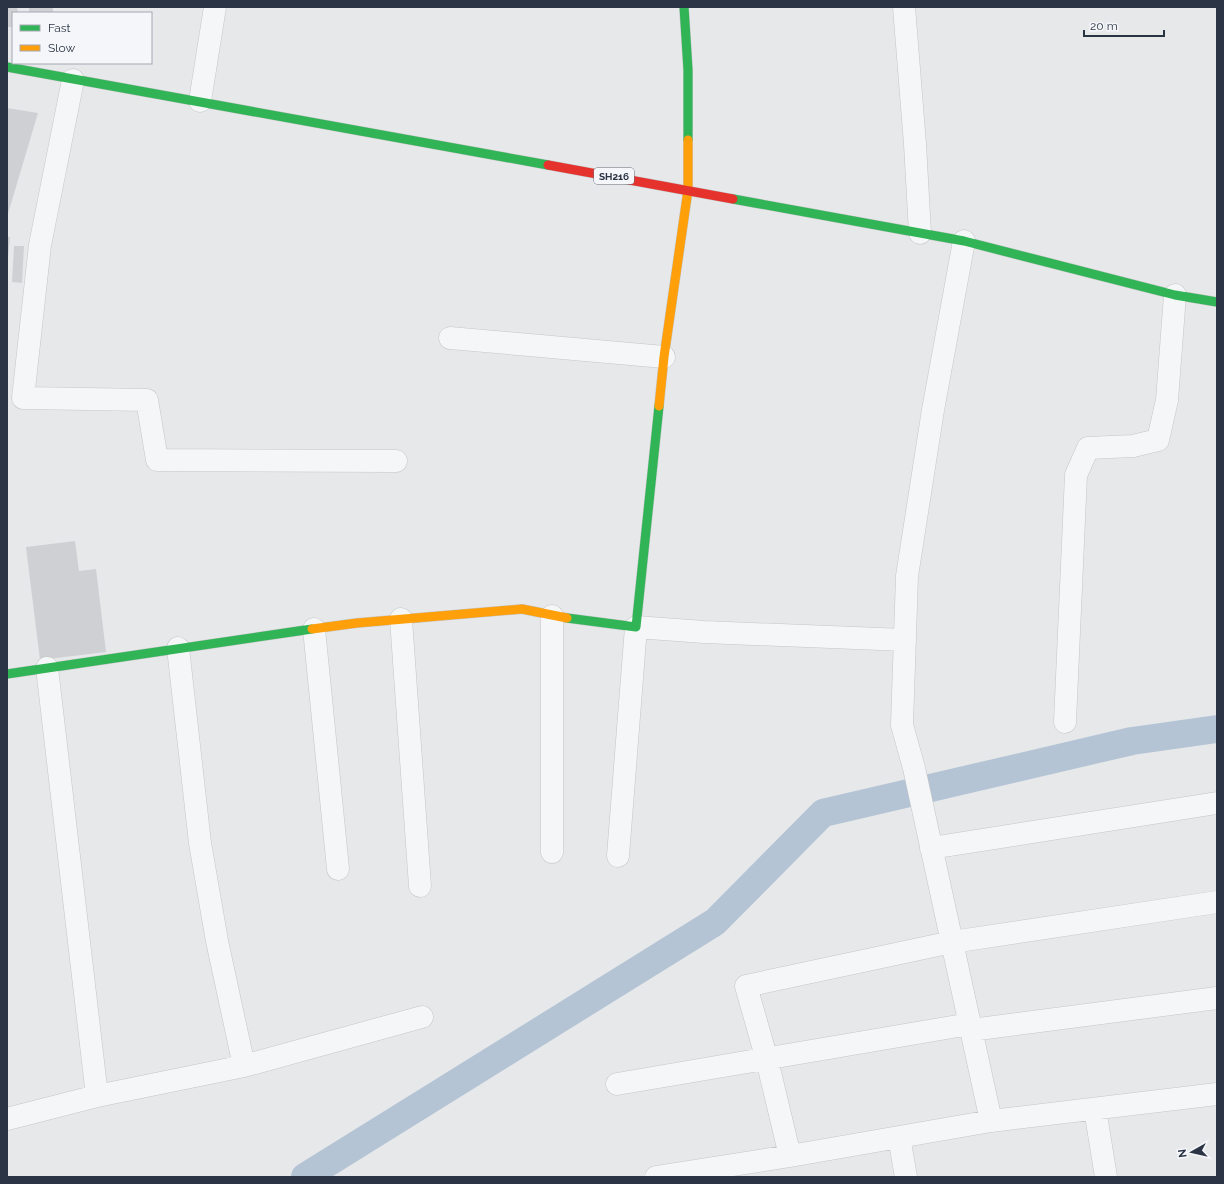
<svg xmlns="http://www.w3.org/2000/svg" width="1224" height="1184" viewBox="0 0 1224 1184" font-family="Raleway,sans-serif">
  <rect width="100%" height="100%" fill="#e6e8ea"/>
  <g fill="none" stroke-linecap="round" stroke-linejoin="round">
    <path stroke="#b4c4d5" stroke-width="28" d="M305,1177L715,922L823,813L1132,741L1217,729"/>
  </g>
  <path fill="#ced0d3" d="M7,7H17L18,13H13V27H7Z
    M29,7H53V13H29Z
    M7,108L38,113L7,217Z
    M7,237H10L8,258H7Z
    M14,246H24L22,283L12,282Z
    M75,541L79,571L96,569L106,652L40,660L26,547Z"/>
  <g fill="none" stroke-linecap="round" stroke-linejoin="round">
    <defs>
      <path id="street" d="M904,7L915,144L920,233
        M73,80L40,245L23,398L147,400L157,460L396,461
        M200,101L215,7
        M964,241L933,410L907,576L902,725L914,768L991,1121L1217,1094
        M450,338L664,357
        M552,616V852
        M401,619L420,886
        M314,629L338,869
        M47,668L97,1096
        M1065,722L1076,475L1088,448L1133,446L1158,440L1167,400L1175,295
        M931,848L1217,803
        M618,856L636,627L704,632L905,640
        M971,1030L1217,998
        M244,1066L422,1017
        M617,1084L970,1024
        M1095,1109L1106,1177
        M7,1119L97,1096L244,1066L217,941L200,843L178,648
        M991,1121L790,1156L767,1060L746,986L952,942L1217,902
        M899,1137L906,1177
        M656,1177L790,1156"/>
      <path id="fast" d="M684,7L688,70V140
        M7,67L548,165
        M733,199L964,241L1175,295L1217,302
        M567,618L636,627L659,406
        M7,674L312,629"/>
      <path id="slow" d="M659,406L664,357L688,190V140
        M312,629L357,623L522,609L567,618"/>
      <path id="jam" d="M548,165L733,199"/>
    </defs>
    <use href="#street" stroke="#c4c6c8" stroke-width="23"/>
    <use href="#fast" stroke="#c4c6c8" stroke-width="10"/>
    <use href="#slow" stroke="#c4c6c8" stroke-width="10"/>
    <use href="#jam" stroke="#c4c6c8" stroke-width="10"/>
    <use href="#street" stroke="#f5f6f7" stroke-width="22"/>
    <use href="#fast" stroke="#30b455" stroke-width="9"/>
    <use href="#slow" stroke="#ff9f0a" stroke-width="9"/>
    <use href="#jam" stroke="#e5322d" stroke-width="9"/>
  </g>
  <g text-anchor="middle" stroke-width="3.5" stroke-linejoin="round" paint-order="stroke">
    <rect fill="#f4f6f9" stroke="#676e7b" stroke-width="1" x="594" y="168" width="40" height="16" rx="3"/>
    <g font-size="10" font-weight="bold" fill="#2b3445">
      <text x="614" y="180">SH216</text>
    </g>
  </g>
  <rect width="1224" height="1184" fill="none" stroke="#2b3445" stroke-width="16"/>
  <rect x="12" y="12" width="140" height="52" fill="#f4f6f9" stroke="#a4a8b1"/>
  <rect x="20" y="25" width="20" height="6" fill="#30b455" stroke="#a4a8b1"/>
  <text x="48" y="32" font-size="12" fill="#2b3445">Fast</text>
  <rect x="20" y="45" width="20" height="6" fill="#ff9f0a" stroke="#a4a8b1"/>
  <text x="48" y="52" font-size="12" fill="#2b3445">Slow</text>
  <g transform="translate(1192 1152) rotate(262)" stroke="#f4f6f9" stroke-width="3" paint-order="stroke">
  <path d="M0-3L7 15L0 10L-7 15Z" fill="#2b3445"/>
  <text y="-6" font-size="11" font-weight="bold" text-anchor="middle" fill="#2b3445">N</text>
  </g>
  <path d="M1084 30v6h80v-6" fill="none" stroke="#2b3445" stroke-width="2"/>
  <text x="1090" y="30" font-size="12" fill="#2b3445" stroke="#f4f6f9" stroke-width="3" paint-order="stroke">20 m</text>
</svg>
